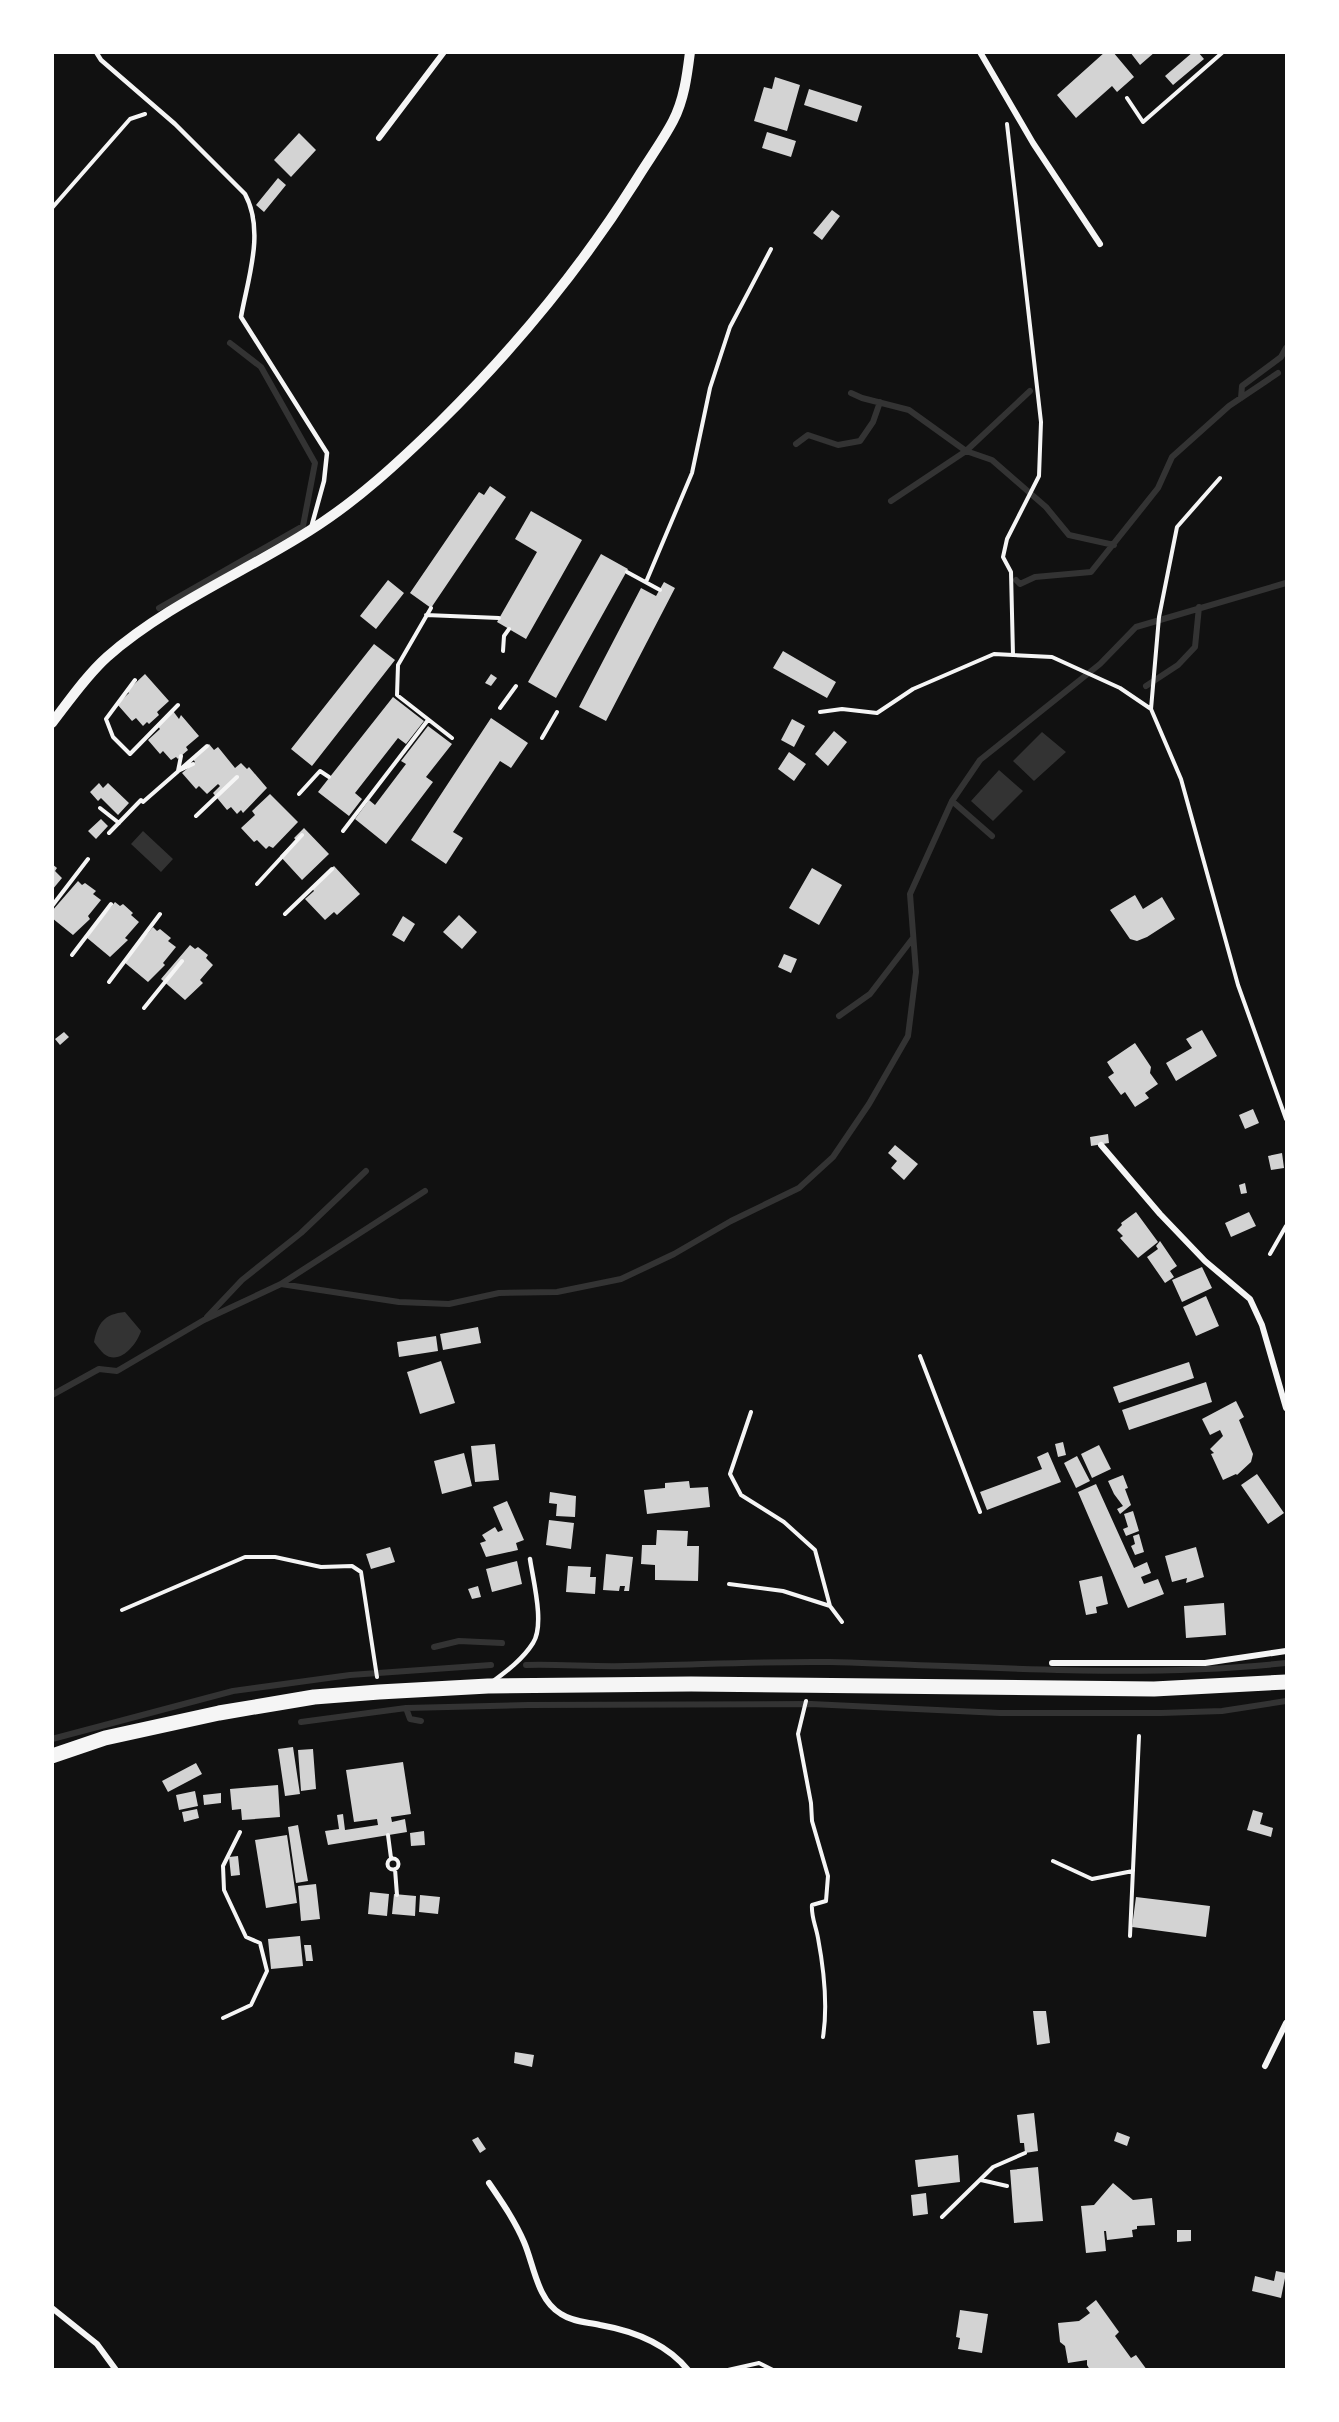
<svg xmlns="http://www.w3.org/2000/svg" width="1339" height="2422" viewBox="0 0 1339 2422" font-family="Quicksand,sans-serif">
  <rect width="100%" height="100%" fill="#111"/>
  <path fill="#333" d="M1042,732L1066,752L1034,781L1013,761Z
    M999,770L1023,791L993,821L971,801Z
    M143,831L173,859L161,872L131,844Z
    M125,1312L141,1331C137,1344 120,1366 104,1354C101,1351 97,1346 94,1342C98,1323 104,1314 125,1312Z"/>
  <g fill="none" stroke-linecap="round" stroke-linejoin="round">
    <path stroke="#333" stroke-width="6" d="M851,393L862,398L909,410L966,451L992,460L1046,507L1069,535L1114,545
      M1241,398L1242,386L1281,357L1286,348
      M796,444L808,435L838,445L860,441L873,422L880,402
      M891,501L966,451L1030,391
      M1016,580L1020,584L1035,577L1091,572L1158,488L1172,457L1229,406L1278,373
      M159,608L303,526L315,463L261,367L230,343
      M1146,686L1178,665L1195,647L1199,607
      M952,801L992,836
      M839,1016L870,994L913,938
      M281,1284L399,1302L449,1304L499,1293L557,1292L621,1279L674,1254L731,1221L799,1188L833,1157L869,1104L908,1036L916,972L910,894L952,801L980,760L1100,664L1136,627L1286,583
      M207,1317L242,1280L301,1233L366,1171
      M52,1395L99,1369L117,1371L204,1320L281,1284L425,1191
      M434,1647L459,1641L502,1643
      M526,1665C560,1664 593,1667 626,1666C694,1665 762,1661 830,1662C982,1666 1134,1679 1286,1663
      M406,1708L528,1705L811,1704L1000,1713H1161L1222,1711L1286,1701
      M301,1722L406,1708L410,1719L421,1721
      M52,1739L233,1691L350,1675L491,1665"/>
  </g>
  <path fill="#d3d3d3" d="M1105,52H1113L1134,77L1117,92L1112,86L1076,118L1057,95Z
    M1130,52H1155L1140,65Z
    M1193,52H1198L1204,59L1173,85L1165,76Z
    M775,77L800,85L787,131L754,121L764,87L772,89Z
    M809,89L862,106L857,122L804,105Z
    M767,132L796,141L791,157L762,148Z
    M299,133L316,150L291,177L274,160Z
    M278,178L286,185L264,212L256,205Z
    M832,210L840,216L822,240L813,233Z
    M490,486L506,497L431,608L410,593L479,492L484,495Z
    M531,511L582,540L526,639L497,622L537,552L515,539Z
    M601,554L628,569L556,698L528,682Z
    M388,580L404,593L376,629L360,616Z
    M664,582L675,588L606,721L579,707L641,588L656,596Z
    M374,644L395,660L312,766L291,749Z
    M783,651L836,682L827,698L773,668Z
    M145,674L169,701L157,712L159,715L149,724L147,722L143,726L136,718L132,721L117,704L129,693L127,691Z
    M491,674L497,678L491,686L485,683Z
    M393,697L424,721L406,744L398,738L355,793L362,799L349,816L318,792Z
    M173,711L179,719L181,715L199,736L186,747L188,750L181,756L178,759L176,757L171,760L163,751L160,754L148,740L160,729L157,725Z
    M491,718L528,743L511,768L500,761L453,832L463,838L446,864L411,840Z
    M792,719L805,726L794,747L781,740Z
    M428,726L452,744L426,777L433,782L386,844L355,819L369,800L375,805L406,764L401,761Z
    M834,731L847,742L828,766L815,754Z
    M209,744L214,750L218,747L235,768L241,763L247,769L249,767L267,788L243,813L241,810L237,814L231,807L227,810L213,793L220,786L218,784L207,794L199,786L196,789L182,773L195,762L193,759Z
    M789,752L806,764L794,781L778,769Z
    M99,783L103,788L108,783L129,803L118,815L101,798L98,801L90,792Z
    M270,794L298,822L273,848L269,846L266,849L257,840L254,842L241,828L255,815L252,811Z
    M101,819L108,826L96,839L88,831Z
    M304,828L329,854L302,880L280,856L296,840L294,838Z
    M52,864L57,868L55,871L62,878L52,890Z
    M334,866L360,894L337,915L334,912L325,920L305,899L314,891L311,887Z
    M812,868L842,885L819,925L789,908Z
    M78,881L82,885L85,883L96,891L93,894L101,900L88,916L90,919L73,935L52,918V911Z
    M1135,895L1143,909L1162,897L1175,919L1147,937L1137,941L1130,939L1110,910Z
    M115,902L120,906L123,904L133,913L131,915L139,922L125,938L128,940L110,957L86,937Z
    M459,915L477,932L462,949L443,932Z
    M403,916L415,924L404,942L392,935Z
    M153,927L157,931L160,929L171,938L168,941L176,947L163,963L165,965L148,982L124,962Z
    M190,945L195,949L198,947L208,955L206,958L213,965L200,980L203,983L185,1000L161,979Z
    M784,954L797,959L791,973L778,967Z
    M1202,1030L1217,1056L1176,1081L1166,1063L1192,1048L1186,1039Z
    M64,1032L69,1037L60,1045L55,1039Z
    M1135,1043L1151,1067L1150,1073L1158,1084L1145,1093L1149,1098L1135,1107L1125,1092L1121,1095L1108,1077L1114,1073L1107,1062Z
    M1253,1109L1259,1123L1245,1129L1239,1115Z
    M1108,1134L1109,1143L1091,1146L1090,1137Z
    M895,1145L918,1164L904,1180L891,1168L897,1161L888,1153Z
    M1282,1153L1284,1168L1271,1170L1268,1156Z
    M1245,1183L1247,1193L1241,1194L1239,1185Z
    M1136,1212L1158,1242L1138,1258L1120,1238L1123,1236L1117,1230L1122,1225L1121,1223Z
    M1249,1212L1256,1226L1231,1237L1225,1223Z
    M1160,1241L1177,1266L1170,1271L1174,1277L1165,1283L1147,1257L1158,1249L1156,1246Z
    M1202,1267L1212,1288L1182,1302L1172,1280Z
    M1206,1296L1219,1326L1196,1336L1183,1307Z
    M478,1327L481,1343L443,1350L440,1334Z
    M436,1336L438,1351L399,1357L397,1342Z
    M441,1361L455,1403L420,1414L407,1372Z
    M1189,1362L1194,1378L1119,1403L1113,1387Z
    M1206,1382L1212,1402L1129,1430L1122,1410Z
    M1236,1401L1244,1417L1239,1420L1253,1454L1251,1462L1237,1475L1236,1474L1223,1480L1211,1454L1214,1453L1210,1449L1223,1436L1220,1430L1210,1435L1202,1419Z
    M1063,1442L1066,1455L1058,1457L1055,1444Z
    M495,1444L499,1480L475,1482L471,1446Z
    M1099,1445L1111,1469L1092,1478L1081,1454Z
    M1048,1452L1061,1482L987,1510L980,1492L1042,1469L1037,1457Z
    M464,1453L472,1486L442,1494L434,1461Z
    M1077,1456L1090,1481L1076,1488L1064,1463Z
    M1257,1474L1284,1513L1268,1524L1241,1485Z
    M1123,1475L1128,1488L1125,1489L1131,1505L1120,1514L1117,1509L1123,1506L1114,1494L1108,1481Z
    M689,1481L690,1488L708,1487L710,1507L647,1514L644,1490L665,1488V1483Z
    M1096,1484L1134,1568L1147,1562L1151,1573L1141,1577L1144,1584L1158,1579L1164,1594L1128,1608L1078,1492Z
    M550,1492L576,1496L575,1517L556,1516L557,1504L549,1503Z
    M507,1501L524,1540L516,1543L518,1550L486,1557L480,1543L486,1541L482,1535L495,1527L498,1532L503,1530L493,1507Z
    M1133,1511L1139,1531L1126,1536L1123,1529L1128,1527L1124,1514Z
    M549,1520L574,1523L571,1549L546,1545Z
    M657,1530L688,1531L687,1546H699L698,1581L655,1580V1565L641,1564L642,1545H656Z
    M1139,1534L1144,1552L1135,1555L1131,1546L1135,1544L1133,1536Z
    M390,1547L395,1562L371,1569L366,1554Z
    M1196,1547L1204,1577L1186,1583L1187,1578L1172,1582L1165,1556Z
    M606,1554L633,1557L629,1591H624L625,1586H620L619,1591L603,1590Z
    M517,1561L522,1584L492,1592L486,1569Z
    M568,1566L591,1567L590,1577H596L595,1594L566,1592Z
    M1102,1576L1108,1604L1096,1607L1097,1613L1086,1615L1079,1581Z
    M478,1586L481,1597L472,1599L468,1589Z
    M1224,1603L1226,1635L1186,1638L1184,1606Z
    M293,1747L300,1794L285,1796L278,1749Z
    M313,1749L316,1789L301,1791L298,1750Z
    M403,1762L411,1814L391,1817L392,1822L405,1819L407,1832L328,1845L325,1831L339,1829L337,1815L343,1814L345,1830L378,1825L377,1819L354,1822L346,1770Z
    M196,1763L202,1774L168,1792L162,1781Z
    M278,1785L280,1817L242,1820L241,1809L232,1810L230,1789Z
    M195,1791L198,1806L179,1810L176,1795Z
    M221,1793V1803L204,1805L203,1795Z
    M197,1809L199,1818L184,1822L182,1812Z
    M1253,1810L1263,1813L1260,1824L1273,1828L1271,1837L1247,1830Z
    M298,1825L308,1881L296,1883L288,1827Z
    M424,1831L425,1845L411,1846L410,1833Z
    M287,1835L297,1903L266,1908L255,1840Z
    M238,1856L240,1875L231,1876L229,1857Z
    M316,1884L320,1919L301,1921L298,1886Z
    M370,1892L389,1894L387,1916L368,1914Z
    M394,1894L416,1896L415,1916L392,1914Z
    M420,1895L440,1897L438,1914L419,1912Z
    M1136,1897L1210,1906L1206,1937L1132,1927Z
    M300,1936L303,1966L271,1969L268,1939Z
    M304,1945H311L313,1961H306Z
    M1033,2011H1046L1050,2043L1037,2045Z
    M515,2052L534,2055L532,2067L514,2063Z
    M1034,2113L1038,2151L1025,2153L1024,2143H1020L1017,2115Z
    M1117,2132L1130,2137L1127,2146L1114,2141Z
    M478,2137L486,2149L480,2153L472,2140Z
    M958,2155L960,2182L918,2187L915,2160Z
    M1038,2167L1043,2221L1014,2223L1010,2170Z
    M1113,2183L1133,2200L1152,2198L1155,2225L1137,2226V2229L1132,2230L1133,2237L1107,2240L1106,2231H1104L1106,2251L1086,2253L1081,2206L1094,2205Z
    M926,2193L928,2214L913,2216L911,2195Z
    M1177,2230H1191V2241L1177,2242Z
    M1276,2271L1286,2273L1281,2298L1252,2291L1255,2276L1274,2281Z
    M1096,2300L1119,2332L1115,2336L1131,2358L1136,2355L1147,2370H1090L1087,2365V2360L1068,2363L1065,2346L1060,2342L1058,2323L1079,2321L1090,2313L1086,2308Z
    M960,2310L988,2314L982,2353L958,2349L960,2338L956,2337Z"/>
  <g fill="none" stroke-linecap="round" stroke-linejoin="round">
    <path stroke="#f5f5f5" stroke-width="4" d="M1127,98L1143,122L1223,52
      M1007,124L1041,422L1039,476L1007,539L1003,557L1011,572L1013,655
      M52,208L130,119L145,114
      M52,242V247
      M627,572L660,590
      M646,582L692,473L710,388L730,327L771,249
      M431,608L398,665L397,695L452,738
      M426,615L499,618
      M503,651L504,636L509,629
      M135,680L106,719L113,737L130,754L178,705
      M500,708L516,686
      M1151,709L1159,617L1177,527L1220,478
      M820,712L842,709L877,713L913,689L994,654L1052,657L1120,688L1151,709L1181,779L1238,985L1286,1119
      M542,738L557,712
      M181,756L178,771L193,764
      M299,794L320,771L329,777
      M143,802L207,746
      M100,808L119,823
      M196,816L237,777
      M343,831L428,720
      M109,833L141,800
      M257,884L302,835
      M52,906L88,859
      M285,914L332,869
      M72,955L111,904
      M109,982L160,914
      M144,1008L182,961
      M1270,1254L1286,1226
      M920,1356L980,1512
      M751,1412L730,1474L741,1495L784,1522L815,1550L830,1606L842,1622
      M729,1584L783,1591L830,1606
      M122,1610L245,1557H275L321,1567L352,1566L361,1572L377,1677
      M806,1701L798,1734L811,1803L812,1821L828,1876L826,1901L812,1905C811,1917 816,1926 818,1938C824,1970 828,2005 823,2037
      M388,1835L391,1858
      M387.5 1864a5.5 5.5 0 1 1 11 0a5.5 5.5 0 1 1-11 0Z
      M1053,1861L1092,1879L1133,1871
      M395,1869L397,1895
      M1130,1936L1139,1736
      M223,2018L251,2005L267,1971L260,1943L246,1937L224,1890L223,1866L240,1832
      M981,2180L1007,2186
      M942,2217L993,2167L1025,2153
      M728,2370L759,2363L773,2370"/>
    <path stroke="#f5f5f5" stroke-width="4.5" d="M96,52L101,60L175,124L245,194C265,231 248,278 241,317L327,453L324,481L311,528
      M492,1682C507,1671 523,1659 533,1643C545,1625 533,1580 530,1559"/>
    <path stroke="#f5f5f5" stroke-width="6" d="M980,52L1033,143L1100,244
      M379,138L444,52
      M1101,1145L1160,1214L1205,1261L1250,1299L1262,1325L1286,1408
      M1052,1663H1205L1286,1651
      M1265,2066L1286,2023
      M489,2183C502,2202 515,2221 524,2242C534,2265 537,2300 561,2314C573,2322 587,2322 600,2325C634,2331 666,2343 688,2370
      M52,2308L97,2344L116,2370"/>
    <path stroke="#f5f5f5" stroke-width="10" d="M52,723C69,701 86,676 107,657C166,605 243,573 309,531C357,501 399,462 440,422C515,348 579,271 635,182C647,162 662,142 673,121C684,100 687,76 690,52"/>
    <path stroke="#f5f5f5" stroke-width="15" d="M52,1756L105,1738L219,1713L314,1697L379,1692L488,1686L691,1684L1154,1689L1286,1682"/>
  </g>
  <rect width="1339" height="2422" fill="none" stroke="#ffffff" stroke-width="108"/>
</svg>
